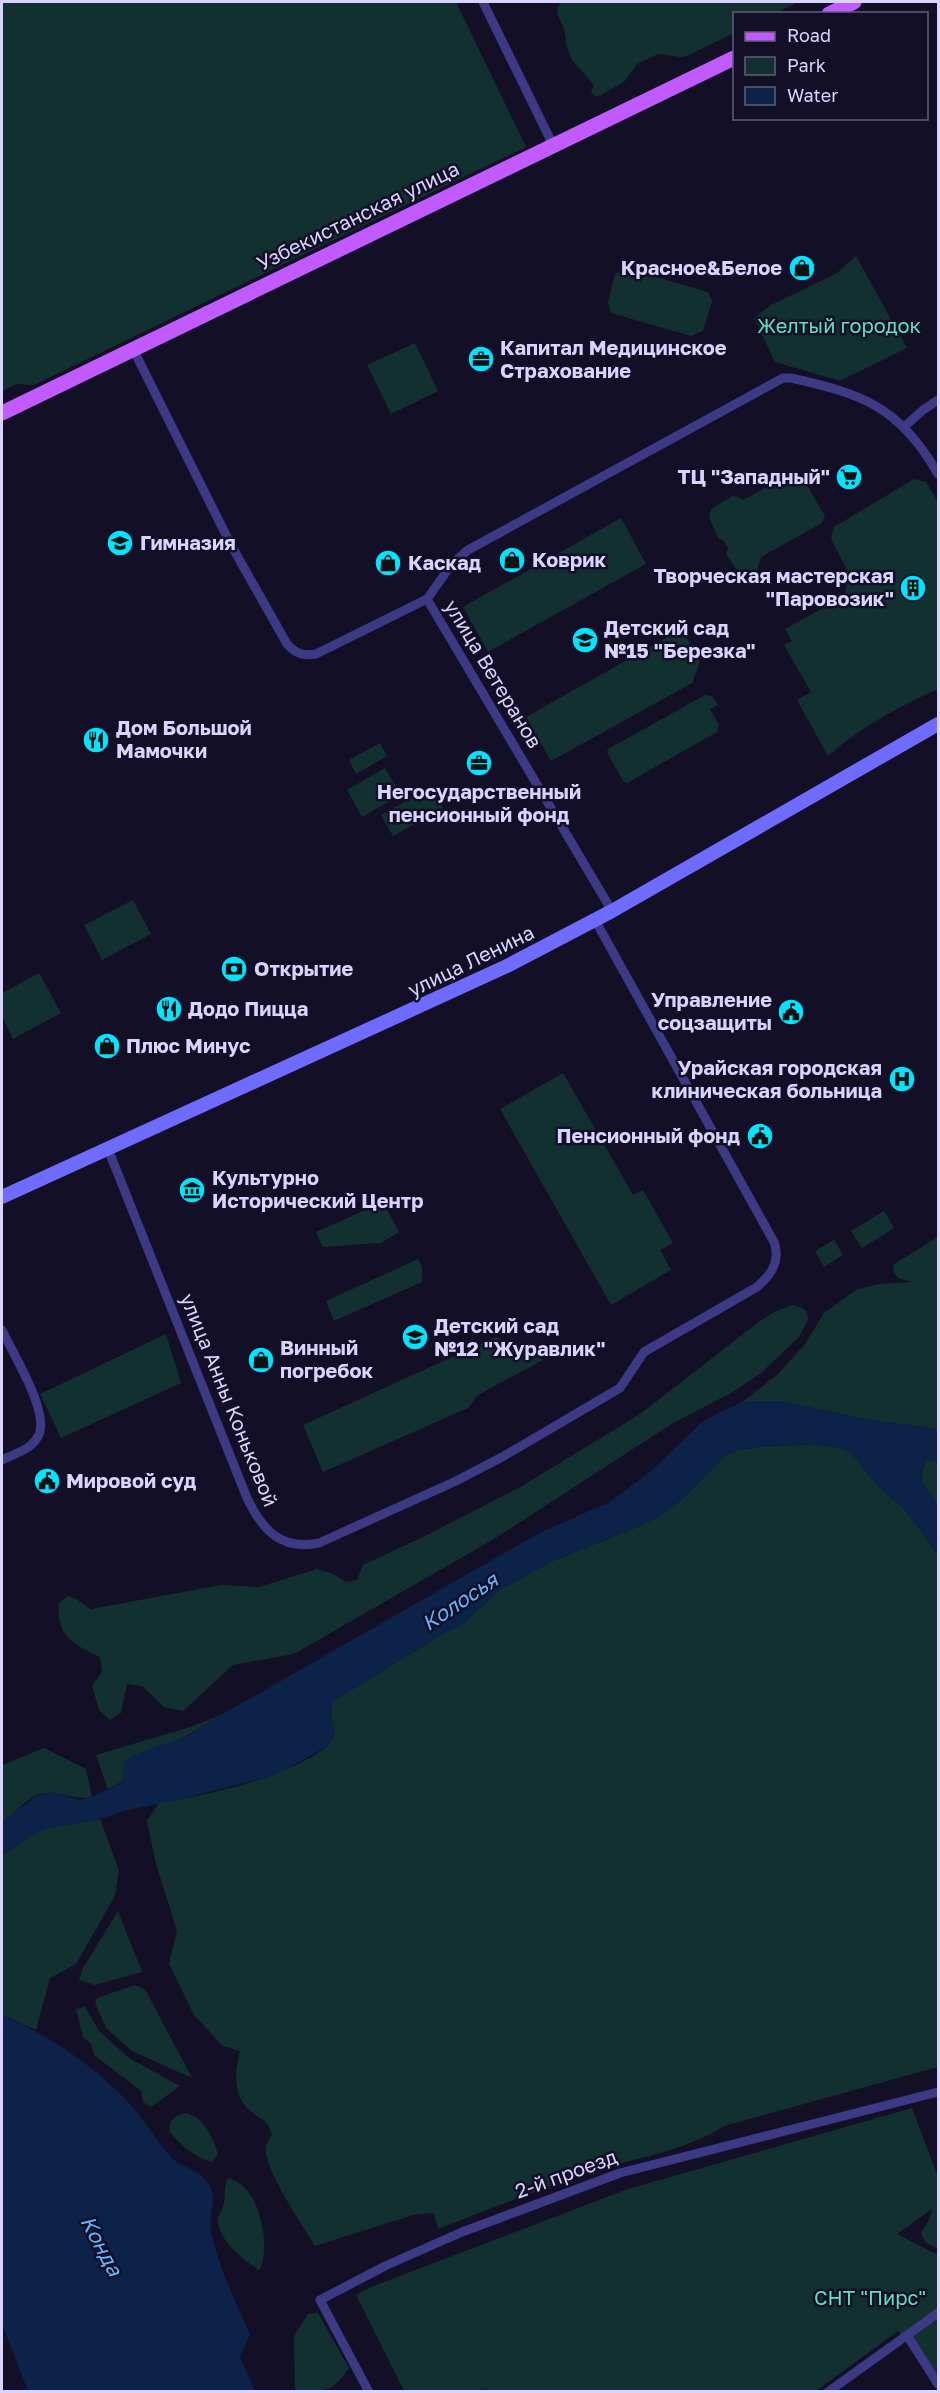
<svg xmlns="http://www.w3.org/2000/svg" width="940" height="2393" viewBox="0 0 940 2393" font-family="'Golos Text',sans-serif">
  <rect width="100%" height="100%" fill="#130f26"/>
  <path fill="#12302f" d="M2,2H456L526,147L34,385L17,384L2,391Z
    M562,2H798L776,13L734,14V33L687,56L681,57L658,54L637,64L624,82L599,96H594L591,92L594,85L572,60L567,47L564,28L557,14L558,7Z
    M856,256L907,348L840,381L775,362L754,318L771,305L837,273Z
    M625,268L708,292L712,301L703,331L691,336L611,313L608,302L615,274Z
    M415,343L438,391L391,414L367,365Z
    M798,470L825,516L822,523L761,557L757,571L748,575H740L726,554L728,548L723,540L719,539L709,518L711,509L734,495L743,500Z
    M914,479L926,482L938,502V689C898,707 861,727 828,756L797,700L811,692L784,645L792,641L785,629L845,596L848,572L831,539L834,527Z
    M621,518L646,564L488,652L463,607Z
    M682,629L700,662L692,683L551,761L526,717Z
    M705,695L712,696L718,705L710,709L719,725L717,732L627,783L623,781L607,752L608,749Z
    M380,743L387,756L356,774L349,760Z
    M385,768L401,795L362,817L347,790Z
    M431,787L443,808L393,836L381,815Z
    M133,900L151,934L102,960L84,925Z
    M39,973L61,1013L13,1039L2,1016V993Z
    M563,1073L633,1195L643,1190L673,1243L660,1250L671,1270L611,1305L500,1109Z
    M383,1202L399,1232L381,1243L323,1247L316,1232Z
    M884,1211L894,1228L862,1248L851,1231Z
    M938,1237V1429L869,1420L780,1401L742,1402L777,1375L805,1344L824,1313L856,1290L878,1284L911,1282L898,1278L893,1271L894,1264Z
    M834,1240L843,1255L824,1267L815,1251Z
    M418,1259L422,1267V1282L334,1321L326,1301Z
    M792,1305L801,1307L807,1312L808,1320L799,1337L761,1373L731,1393L673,1423L494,1539L294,1654L233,1665L183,1711L164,1707L142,1686L127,1684L121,1713L110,1720L99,1710L92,1686L102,1672L100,1657C73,1644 56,1636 59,1603L68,1596C78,1598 82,1604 91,1609L221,1585L259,1587L317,1569L333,1574L346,1582L357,1580L363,1565L427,1535L522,1486L640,1414L760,1321L774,1312Z
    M166,1334L181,1383L61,1438L40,1394Z
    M496,1337L543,1360L478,1395L468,1408L323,1472L303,1425Z
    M811,1444L845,1449L857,1459L875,1483L906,1511L938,1554V2067L724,2126C686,2151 638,2157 594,2171C541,2188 490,2209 438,2229L434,2213L413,2215L315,2246C301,2223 269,2176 266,2153C265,2145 268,2141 272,2135C268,2121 265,2122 255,2115C232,2099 234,2074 240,2051L223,2046L194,2015L169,1964L177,1931L156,1864L147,1821L159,1803C207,1795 287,1778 326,1747C330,1744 333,1736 335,1731L331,1717L332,1702L447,1631L461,1626L498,1591L550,1562L640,1526L662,1514L686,1496L723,1457L737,1450L760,1447Z
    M927,1459L938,1462V1506C925,1487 915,1482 927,1459Z
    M221,1715C190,1735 156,1752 124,1772L123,1781L108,1789L96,1755L190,1727Z
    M44,1748L86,1769L92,1797C73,1802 55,1787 36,1796C23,1801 14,1815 2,1822V1765Z
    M100,1819L119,1870L115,1896L76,1964L50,1978L36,2030L2,2015V1855L43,1829Z
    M118,1911L142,1972L95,1985L79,1980L83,1968Z
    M132,1986H138L146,1991L192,2078L132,2051L106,2028L95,2003L97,1998Z
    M85,2007L99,2031L129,2058L180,2086L151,2107L143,2102L141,2091L94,2055L91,2044L83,2037L76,2009Z
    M912,2108L938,2177V2249L925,2242L921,2233L929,2220L932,2209L897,2234L938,2255V2391L898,2331L816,2391L489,2392L488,2389L481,2392L404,2391L356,2295L371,2287L628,2189Z
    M186,2113C204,2118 213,2137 218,2154L212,2162C195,2158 179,2144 169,2131L170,2122L177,2116Z
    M228,2178C260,2185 271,2244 260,2270C245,2262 217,2239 218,2220C218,2215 222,2211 223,2206C226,2197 223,2189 228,2178Z
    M318,2313L349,2368C332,2393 325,2392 295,2391L294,2336L308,2314Z"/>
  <path fill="#0c2248" d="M780,1401L868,1420L938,1429V1462L927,1459C912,1488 930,1484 938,1506C940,1516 939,1542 938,1554L906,1511L875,1483L857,1459L845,1449L811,1444L760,1447L737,1450L723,1457L686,1496L662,1514L640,1526L550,1562L498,1591L461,1626L447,1631L332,1702L331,1717L335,1731L328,1746L276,1775L186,1798L124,1811L100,1819L43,1829L2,1855V1822L36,1796L54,1792L80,1800L92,1797L123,1782L124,1761L139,1753L189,1735L221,1715L543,1531L610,1502L651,1471L701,1423L718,1413L742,1402Z
    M2,2015C49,2036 93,2064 129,2103C145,2119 155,2140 171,2157C181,2168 198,2168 208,2183C219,2198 208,2214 211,2231C219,2269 234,2298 250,2334L240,2357L255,2391H28L2,2324Z"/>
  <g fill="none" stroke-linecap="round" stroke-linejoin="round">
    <path stroke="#3d3a85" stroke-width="9" d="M483,2L553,145
      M133,349L231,545L287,644C296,654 303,656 316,654L427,599L452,564L468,550L783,378H791C863,394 900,407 938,474
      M905,426L923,410L938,400
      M427,599L612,911
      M108,1149L247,1498C262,1529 280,1551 319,1543L456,1481L504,1456L620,1388L644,1352L757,1287C771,1275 781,1261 774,1242L595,920
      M2,1330C12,1353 53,1416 37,1438C30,1450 14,1454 2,1460
      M907,2335L938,2384
      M369,2392L320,2300L385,2266L462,2232L620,2173L938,2092
      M828,2392L938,2313"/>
    <path stroke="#6f6bff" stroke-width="14" d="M2,1197L507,966L612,911L938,724"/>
    <path stroke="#c25bff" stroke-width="15" d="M829,14L854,2
      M2,413L734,58"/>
  </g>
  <defs>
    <symbol id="shop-disc" viewBox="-11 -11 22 22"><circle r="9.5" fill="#00e5ff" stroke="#130f26"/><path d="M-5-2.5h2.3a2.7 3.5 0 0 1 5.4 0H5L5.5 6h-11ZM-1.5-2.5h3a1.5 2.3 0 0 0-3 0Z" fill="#111"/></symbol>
    <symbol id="office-disc" viewBox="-11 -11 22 22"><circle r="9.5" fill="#00e5ff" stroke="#130f26"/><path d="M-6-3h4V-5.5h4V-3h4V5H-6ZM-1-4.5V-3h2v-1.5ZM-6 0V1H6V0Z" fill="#111"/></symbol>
    <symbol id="supermarket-disc" viewBox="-11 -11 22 22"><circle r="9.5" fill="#00e5ff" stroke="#130f26"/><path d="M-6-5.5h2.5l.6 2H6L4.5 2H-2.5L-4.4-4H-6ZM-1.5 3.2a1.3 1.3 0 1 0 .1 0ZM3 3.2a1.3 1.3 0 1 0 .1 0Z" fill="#111"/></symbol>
    <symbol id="school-disc" viewBox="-11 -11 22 22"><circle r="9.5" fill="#00e5ff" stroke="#130f26"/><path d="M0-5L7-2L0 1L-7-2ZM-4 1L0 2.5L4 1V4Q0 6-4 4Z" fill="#111"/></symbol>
    <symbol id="building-disc" viewBox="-11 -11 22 22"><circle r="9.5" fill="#00e5ff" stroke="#130f26"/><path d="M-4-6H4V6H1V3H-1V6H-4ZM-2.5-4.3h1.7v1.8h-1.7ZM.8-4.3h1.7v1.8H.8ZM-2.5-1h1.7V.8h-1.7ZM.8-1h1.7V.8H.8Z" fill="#111"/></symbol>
    <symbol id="restaurant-disc" viewBox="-11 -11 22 22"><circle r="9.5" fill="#00e5ff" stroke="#130f26"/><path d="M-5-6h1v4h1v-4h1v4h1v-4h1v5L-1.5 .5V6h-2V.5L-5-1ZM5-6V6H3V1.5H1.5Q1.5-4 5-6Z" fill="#111"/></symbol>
    <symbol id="bank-disc" viewBox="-11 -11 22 22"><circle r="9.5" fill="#00e5ff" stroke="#130f26"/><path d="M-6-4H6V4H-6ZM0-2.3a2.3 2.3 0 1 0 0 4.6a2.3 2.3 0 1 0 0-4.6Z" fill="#111"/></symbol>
    <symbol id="civic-disc" viewBox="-11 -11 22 22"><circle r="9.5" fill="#00e5ff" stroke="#130f26"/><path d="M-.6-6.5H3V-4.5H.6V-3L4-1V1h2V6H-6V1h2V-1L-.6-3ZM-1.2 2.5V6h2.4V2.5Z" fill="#111"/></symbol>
    <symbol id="hospital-disc" viewBox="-11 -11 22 22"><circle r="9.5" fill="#00e5ff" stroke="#130f26"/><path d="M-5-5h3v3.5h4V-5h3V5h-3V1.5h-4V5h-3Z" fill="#111"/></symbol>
    <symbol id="museum-disc" viewBox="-11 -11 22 22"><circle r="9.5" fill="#00e5ff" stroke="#130f26"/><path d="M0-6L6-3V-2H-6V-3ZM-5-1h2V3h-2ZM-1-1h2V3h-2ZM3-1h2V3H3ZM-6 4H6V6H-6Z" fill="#111"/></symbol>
  </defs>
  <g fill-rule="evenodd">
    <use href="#shop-disc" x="787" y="253" width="30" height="30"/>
    <use href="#office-disc" x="466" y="344" width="30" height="30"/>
    <use href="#supermarket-disc" x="834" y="462" width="30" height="30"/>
    <use href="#school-disc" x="105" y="528" width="30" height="30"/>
    <use href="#shop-disc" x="497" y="545" width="30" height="30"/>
    <use href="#shop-disc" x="373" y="548" width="30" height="30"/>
    <use href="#building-disc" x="898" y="573" width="30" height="30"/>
    <use href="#school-disc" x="570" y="625" width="30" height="30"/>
    <use href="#restaurant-disc" x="81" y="725" width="30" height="30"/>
    <use href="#office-disc" x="464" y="748" width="30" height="30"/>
    <use href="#bank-disc" x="219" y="954" width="30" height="30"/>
    <use href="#restaurant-disc" x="154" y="994" width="30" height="30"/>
    <use href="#civic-disc" x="776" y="997" width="30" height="30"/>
    <use href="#shop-disc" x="92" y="1031" width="30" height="30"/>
    <use href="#hospital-disc" x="887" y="1064" width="30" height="30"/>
    <use href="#civic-disc" x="745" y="1121" width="30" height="30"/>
    <use href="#museum-disc" x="177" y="1175" width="30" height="30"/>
    <use href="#school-disc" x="400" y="1322" width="30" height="30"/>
    <use href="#shop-disc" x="246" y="1345" width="30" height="30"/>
    <use href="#civic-disc" x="32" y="1466" width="30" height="30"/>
  </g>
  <g text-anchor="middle" stroke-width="5" stroke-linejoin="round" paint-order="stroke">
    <g font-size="20" fill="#d9d4ff" stroke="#130f26">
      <text transform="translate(358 216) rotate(-26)" y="7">Узбекистанская улица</text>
      <text transform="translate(493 674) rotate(59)" y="7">улица Ветеранов</text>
      <text transform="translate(471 961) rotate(-26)" y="7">улица Ленина</text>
      <text transform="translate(229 1400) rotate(68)" y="7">улица Анны Коньковой</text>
      <text transform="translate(566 2174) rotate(-20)" y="7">2-й проезд</text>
    </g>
    <g font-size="20" font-weight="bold" fill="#d9d4ff" stroke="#130f26" text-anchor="start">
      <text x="782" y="275" text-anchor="end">Красное&amp;Белое</text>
      <text x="500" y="355">Капитал Медицинское<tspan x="500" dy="23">Страхование</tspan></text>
      <text x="830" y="484" text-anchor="end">ТЦ "Западный"</text>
      <text x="140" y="550">Гимназия</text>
      <text x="532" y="567">Коврик</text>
      <text x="408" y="570">Каскад</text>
      <text x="894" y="583" text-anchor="end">Творческая мастерская<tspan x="894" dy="23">"Паровозик"</tspan></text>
      <text x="604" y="635">Детский сад<tspan x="604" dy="23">№15 "Березка"</tspan></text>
      <text x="116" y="735">Дом Большой<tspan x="116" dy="23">Мамочки</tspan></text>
      <text x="479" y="799" text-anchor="middle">Негосударственный<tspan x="479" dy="23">пенсионный фонд</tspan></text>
      <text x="254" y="976">Открытие</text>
      <text x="772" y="1007" text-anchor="end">Управление<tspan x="772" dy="23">соцзащиты</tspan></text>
      <text x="188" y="1016">Додо Пицца</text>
      <text x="126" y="1053">Плюс Минус</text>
      <text x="882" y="1075" text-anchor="end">Урайская городская<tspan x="882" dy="23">клиническая больница</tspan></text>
      <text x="740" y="1143" text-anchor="end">Пенсионный фонд</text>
      <text x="212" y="1185">Культурно<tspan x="212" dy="23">Исторический Центр</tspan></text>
      <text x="434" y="1333">Детский сад<tspan x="434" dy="23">№12 "Журавлик"</tspan></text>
      <text x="280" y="1355">Винный<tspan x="280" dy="23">погребок</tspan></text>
      <text x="66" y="1488">Мировой суд</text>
    </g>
    <g font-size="20" fill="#5fe0c0" stroke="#130f26">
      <text x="839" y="333">Желтый городок</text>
      <text x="870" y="2305">СНТ "Пирс"</text>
    </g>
    <g font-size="21" font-style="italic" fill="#62b6ff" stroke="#130f26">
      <text transform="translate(460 1602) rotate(-34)" y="7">Колосья</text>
      <text transform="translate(101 2246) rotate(62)" y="7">Конда</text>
    </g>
  </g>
  <rect width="940" height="2393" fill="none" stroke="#d9d4ff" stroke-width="6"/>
  <rect x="733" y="12" width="195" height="108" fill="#130f26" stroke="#625e7d" stroke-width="1.5"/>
  <rect x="745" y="32" width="30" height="9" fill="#c25bff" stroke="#625e7d" stroke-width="1.5"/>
  <text x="787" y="42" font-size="18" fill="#d9d4ff">Road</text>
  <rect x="745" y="57" width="30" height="18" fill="#12302f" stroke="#625e7d" stroke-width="1.5"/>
  <text x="787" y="72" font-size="18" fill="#d9d4ff">Park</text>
  <rect x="745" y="87" width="30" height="18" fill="#0c2248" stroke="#625e7d" stroke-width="1.5"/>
  <text x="787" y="102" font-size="18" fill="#d9d4ff">Water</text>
</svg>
